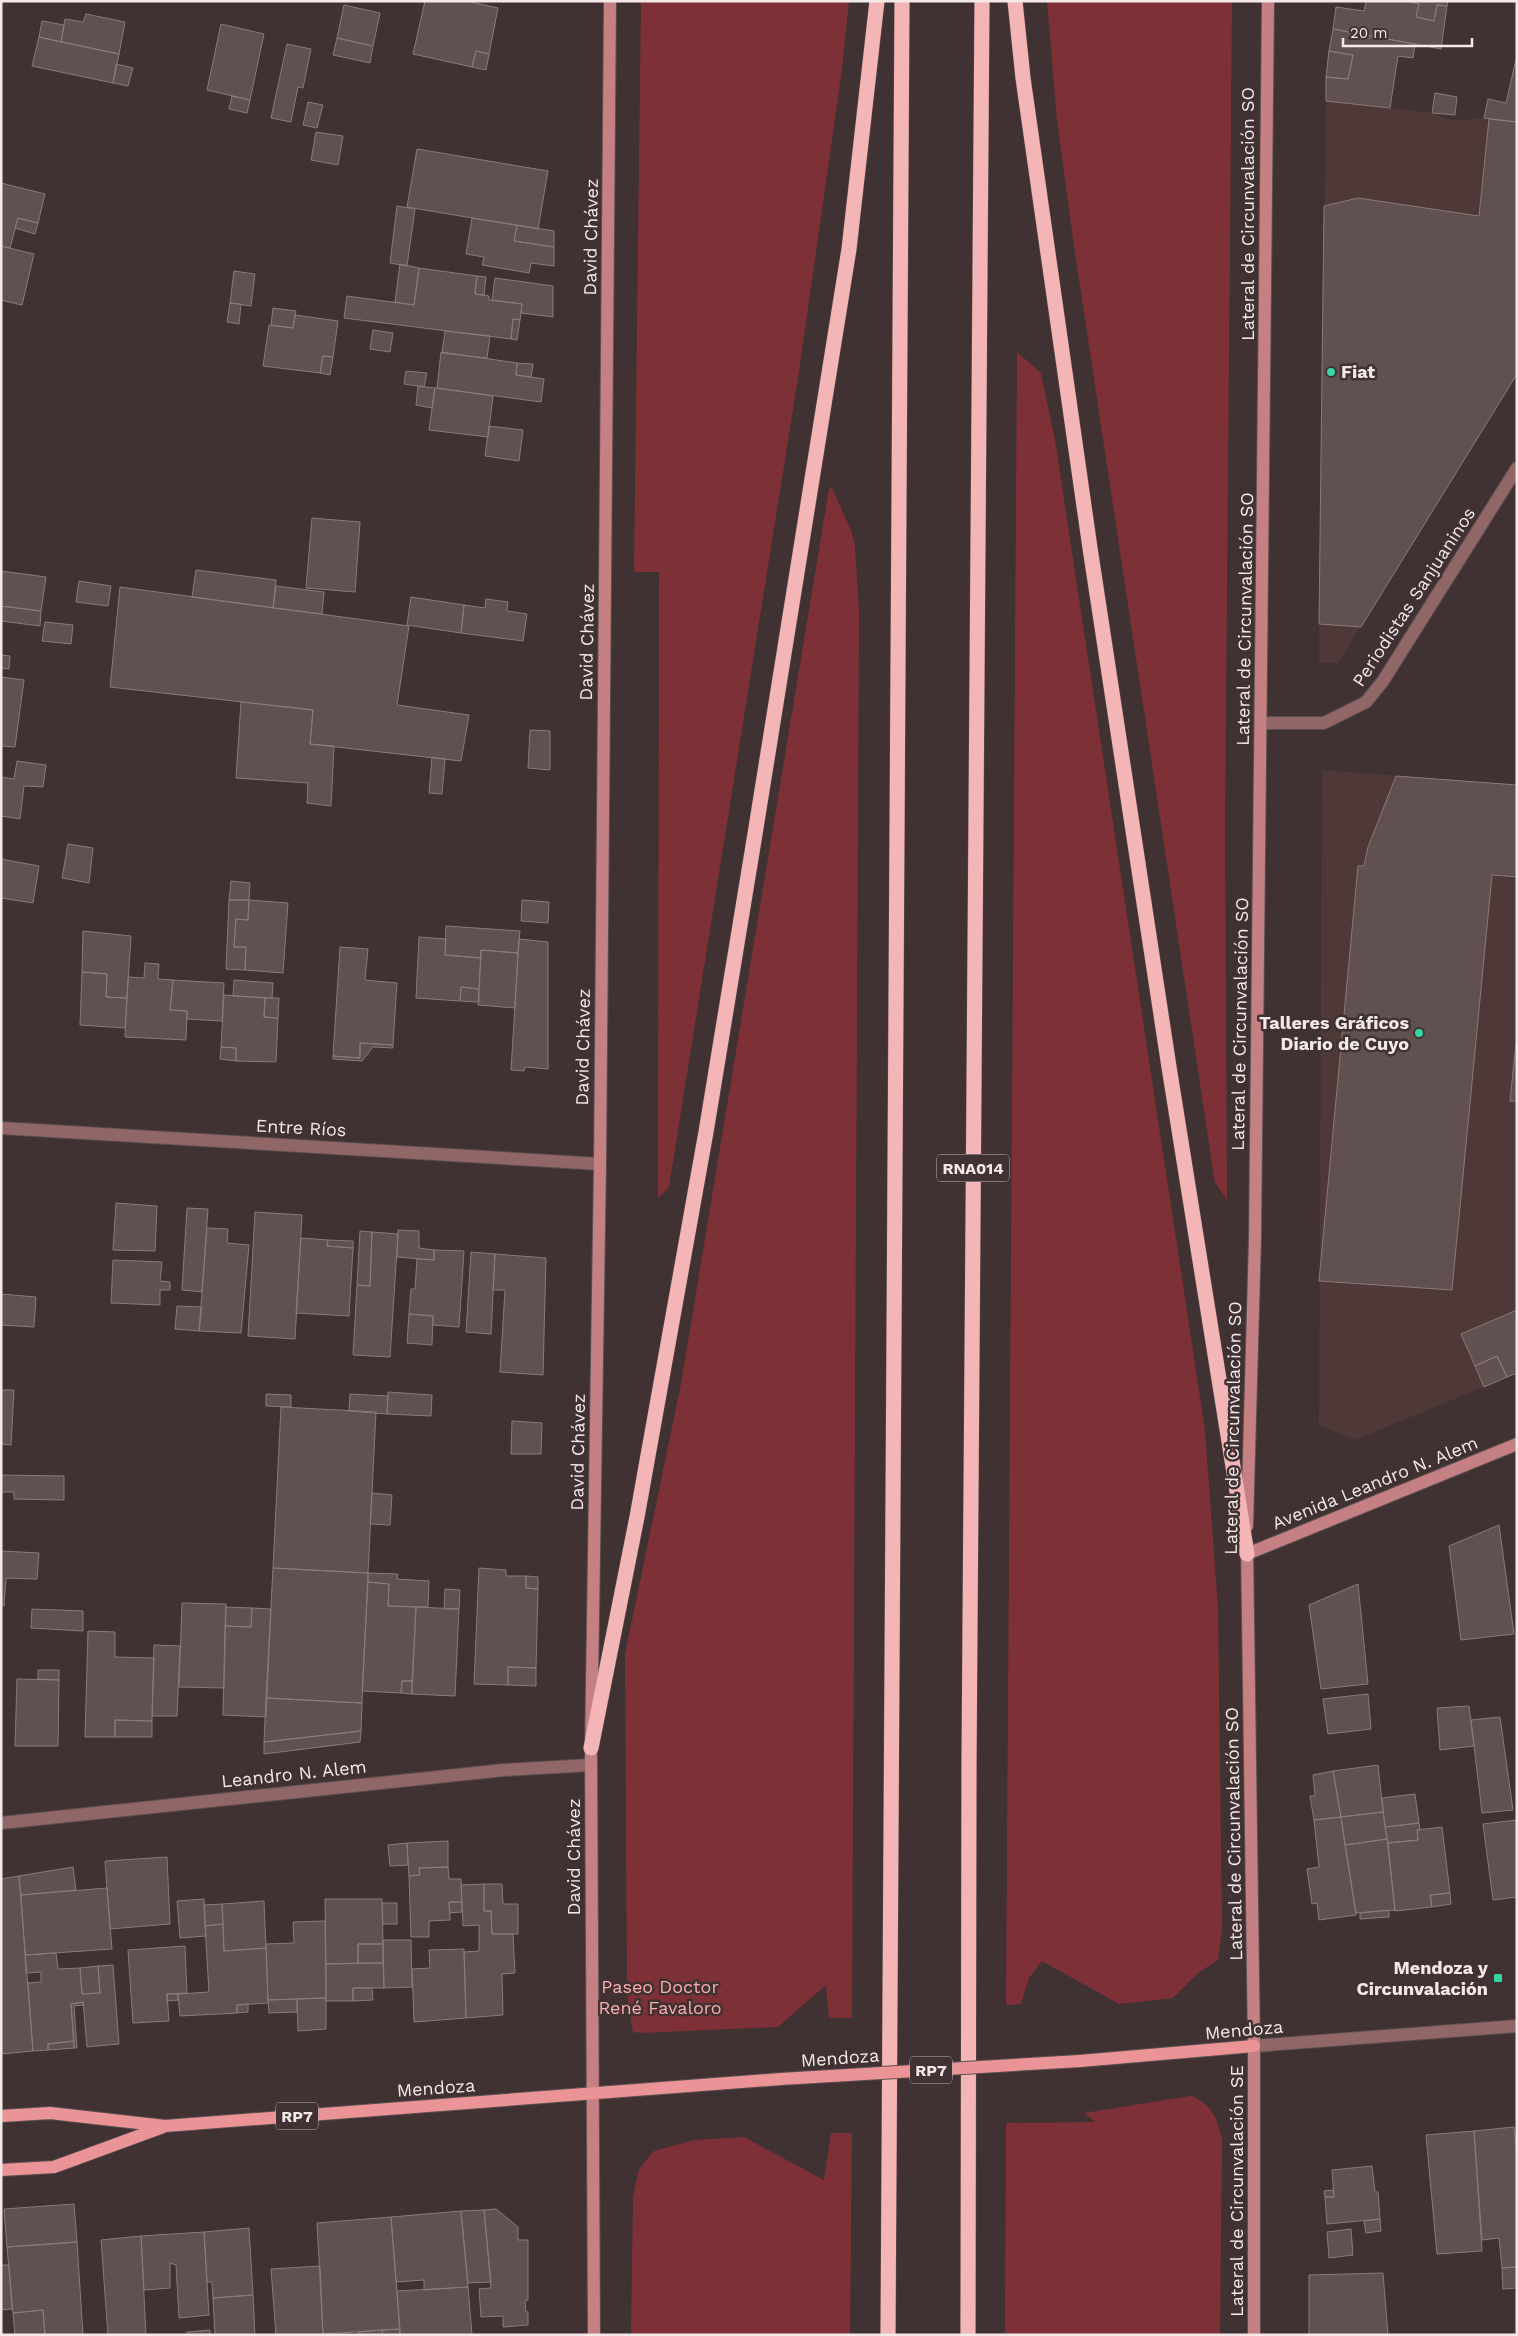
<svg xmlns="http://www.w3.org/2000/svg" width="1518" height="2336" viewBox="0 0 1518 2336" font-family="'Work Sans',sans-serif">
  <rect width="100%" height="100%" fill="#403232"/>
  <path fill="#4e3838" d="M1326,101L1432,113L1454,121L1484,118L1517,122V374L1338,663H1319Z
    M1322,770L1517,785V1373L1355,1440L1319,1425Z"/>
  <path fill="#7e3037" d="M641,1H849L842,69L798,378L669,1187L658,1198L659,572H634Z
    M1047,1H1232L1225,828L1227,1200L1215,1183L1074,246L1057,120Z
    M1017,352L1041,373L1055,440L1205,1430L1218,1609L1222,1929L1218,1960L1198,1973L1173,1998L1119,2004L1042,1961L1029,1978L1021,2004L1006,2005Z
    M832,488L852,533L855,547L859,611L852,2018H829L826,1985L778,2027L641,2033L633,2032L627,1994L625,1654L681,1384L829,489Z
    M1191,2096C1212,2104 1217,2118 1222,2139L1220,2335H1005L1006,2123L1096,2122L1084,2113Z
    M831,2133H852L850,2335H631L633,2197L639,2169L654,2151L694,2140L744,2137L824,2180Z"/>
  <path fill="#605050" stroke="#8b7a7a" d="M425,1H467L498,8L489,54L476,51L472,67L413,54Z
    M1366,1H1407L1419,4L1416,17L1434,21L1437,5L1447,6L1441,49L1333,29L1336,7L1364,11Z
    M1407,1H1448L1447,6L1437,5L1434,21L1416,17L1419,4Z
    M344,5L380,13L373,46L337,38Z
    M86,14L125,22L119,54L61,42L65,19L83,22Z
    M42,21L64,25L61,42L39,37Z
    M221,24L264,34L250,100L207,90Z
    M1333,29L1415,44L1413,58L1398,56L1390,108L1326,101V77L1348,79L1353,55L1329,51Z
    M39,37L119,54L113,83L32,66Z
    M337,38L373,46L370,63L333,55Z
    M287,44L311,49L303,88L298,87L291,122L271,118Z
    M476,51L489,54L486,70L472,67Z
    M1329,51L1353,55L1348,79L1326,77Z
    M1517,55V122L1484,118L1488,99L1506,103Z
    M116,64L133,68L128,86L113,83Z
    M1435,93L1457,97L1455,115L1432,113Z
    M232,96L250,100L247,113L229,109Z
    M308,102L323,105L317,128L303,125Z
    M1489,119L1517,122V374L1361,627L1319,624L1324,206L1358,198L1479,216Z
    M316,132L343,136L338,165L311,160Z
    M417,149L548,171L538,229L407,207Z
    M1,183L45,194L38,223L18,218L10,248L1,246Z
    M397,206L415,209L407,266L390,263Z
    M18,218L38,223L35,234L15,228Z
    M472,218L517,225L514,241L554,247V266L531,263L529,273L482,265L484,257L466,254Z
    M517,225L554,231V247L514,241Z
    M1,246L34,254L22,305L1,300Z
    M400,264L419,268L414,305L395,302Z
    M419,268L477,276L475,294L489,296V300L522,304L520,320L513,319L511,339L344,318L347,296L414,305Z
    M234,271L255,274L251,306L230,303Z
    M477,276L486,277L484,295L475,294Z
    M495,278L553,286V317L521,313L522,304L492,300Z
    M230,303L241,304L239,324L227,322Z
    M273,308L296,311L293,328L271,325Z
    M295,315L338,321L333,357L323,356L320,373L263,366L269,325L293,328Z
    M513,319L520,320L517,340L511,339Z
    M373,330L393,333L390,352L370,349Z
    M445,331L490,336L487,358L442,353Z
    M441,352L517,363L516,375L544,379L541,402L437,388Z
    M323,356L333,357L330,375L320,373Z
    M517,363L533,364L531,377L516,375Z
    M406,371L427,373L424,387L404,384Z
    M418,386L435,388L432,408L416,405Z
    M435,388L493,396L488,437L429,430Z
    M489,426L523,430L519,461L485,456Z
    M312,518L360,522L355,592L306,588Z
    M196,570L276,580L273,608L192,597Z
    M1,571L46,577L41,611L1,606Z
    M79,581L111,586L108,606L76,602Z
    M276,586L324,592L322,614L273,608Z
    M120,587L409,626L397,705L469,715L461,761L310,744L313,710L110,687Z
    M411,597L464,605L461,633L407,625Z
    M486,599L508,602L507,611L527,614L523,641L461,633L464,605L485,608Z
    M1,606L41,611L40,626L1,621Z
    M45,622L73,625L71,644L42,641Z
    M1,655L10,656L9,669L1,668Z
    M1,677L24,680L15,747L1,746Z
    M241,702L313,710L310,744L334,746L331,806L307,803L308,783L236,778Z
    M530,730L550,731V770L528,768Z
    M432,757L445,759L442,794L429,793Z
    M17,761L46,765L43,787L24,786L20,819L1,816V777L14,779Z
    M1396,776L1517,785V877L1492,875L1452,1290L1319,1281L1358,866H1364L1368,847Z
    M68,844L93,848L89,883L62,878Z
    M1,859L39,866L33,903L1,898Z
    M231,881L250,883L249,900H229Z
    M229,900H249L248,920L236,919L234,947H246L245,970L226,969Z
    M249,900L288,903L283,973L245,970L246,947H234L236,919L248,920Z
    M522,900L549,902L548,923L521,921Z
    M446,926L520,931L518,953L481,950V958L445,955Z
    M83,931L131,936L127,998L106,997L107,974L82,972Z
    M419,937L446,939L445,955L481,958L479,989L461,987L460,1001L416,998Z
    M519,939L548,942V1069L525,1067L524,1071L511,1070Z
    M340,947L368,949L365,980L397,983L393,1045L360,1043V1058L333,1056Z
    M481,950L518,953L515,1008L478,1005Z
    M145,963L159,964L158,979L173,980L170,1010L187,1011L186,1040L125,1037L128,977L144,978Z
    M82,972L107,974L106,997L127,998L125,1028L80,1025Z
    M173,980L224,983L222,1021L187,1019V1011L170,1010Z
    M234,980L273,983L272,998L233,996Z
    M461,987L479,989V1002L460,1001Z
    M224,995L265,998L264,1017L278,1018L276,1062L236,1061V1048L221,1047Z
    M265,998H279L278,1018L264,1017Z
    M1517,1034V1101H1510Z
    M360,1043L393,1045V1048L373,1047L362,1061L333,1059V1056L360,1058Z
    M221,1047L236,1048V1061L220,1059Z
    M116,1203L157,1206L155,1251L113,1250Z
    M187,1208L208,1209L202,1292L182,1290Z
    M255,1212L302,1215L295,1339L248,1336Z
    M207,1228L228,1229L227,1243L249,1245L241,1333L199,1331Z
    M398,1230L419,1231V1248L434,1250V1260L397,1257Z
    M360,1231L372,1232L370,1286L357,1285Z
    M372,1232L398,1234L390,1357L353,1355L357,1285L370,1286Z
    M301,1238L328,1240L327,1246L353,1248L349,1316L296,1313Z
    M328,1240L353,1241V1248L327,1246Z
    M434,1250L464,1251L459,1327L433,1325V1316L409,1314L411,1289H415L417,1259L434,1260Z
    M471,1252L495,1254L491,1334L466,1332Z
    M495,1254L546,1258L543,1375L500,1372L505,1290H493Z
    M113,1260L162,1262L160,1281L170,1282V1290H160V1305L111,1303Z
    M1,1294L36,1297L34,1327L1,1325Z
    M177,1306L202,1307L199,1331L175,1329Z
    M1517,1310V1373L1507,1377L1497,1356L1475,1366L1461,1334Z
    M409,1314L433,1316L432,1345L407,1343Z
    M1497,1356L1507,1377L1484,1387L1475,1366Z
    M1,1390H14L11,1445L1,1444Z
    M388,1392L432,1395L431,1416L387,1414Z
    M266,1394L291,1395V1407L266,1406Z
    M350,1394L388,1396L387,1414L349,1411Z
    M281,1407L376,1412L368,1573L273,1568Z
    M512,1421L542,1423L541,1454H511Z
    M1,1475L64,1476V1500L14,1499V1492H1Z
    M372,1493L392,1495L390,1525L370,1524Z
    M1499,1525L1514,1634L1461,1640L1449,1546Z
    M1,1551L39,1553L37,1579L6,1578L4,1606L1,1605Z
    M273,1568L368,1573L362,1703L266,1698Z
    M479,1568L506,1570V1576H526V1588L538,1589L536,1668L508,1667V1685L474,1684Z
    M368,1573L398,1574L397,1579L429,1581L428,1607L388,1606L389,1584L368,1582Z
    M526,1576L538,1577V1589L526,1588Z
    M368,1582L389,1584L388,1606L416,1607L412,1681H402L401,1693L362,1691Z
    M1358,1584L1368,1684L1321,1689L1309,1605Z
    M445,1589L460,1590L459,1609H444Z
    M182,1603L226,1604L224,1688L179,1687Z
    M226,1607L252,1608L251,1627L225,1626Z
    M416,1607L459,1609L455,1696L412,1694Z
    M252,1608L271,1609L266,1717L223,1715L225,1626L251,1627Z
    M32,1609L83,1611V1631L31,1628Z
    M88,1631L115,1632V1657L154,1658L152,1721L115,1720V1737H85Z
    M154,1645L180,1646L177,1716H152Z
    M508,1667L536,1668V1686L508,1685Z
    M38,1670H59V1680L38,1679Z
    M17,1679L59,1680L58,1746H15Z
    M402,1681H412V1694L401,1693Z
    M1368,1694L1371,1729L1328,1734L1323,1699Z
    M266,1698L362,1703L361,1731L264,1742Z
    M1469,1706L1474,1746L1440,1750L1437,1708Z
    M1500,1717L1513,1810L1482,1813L1471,1720Z
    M115,1720L152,1721V1737H115Z
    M361,1731L360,1742L264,1754V1742Z
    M1378,1765L1383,1812L1341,1817L1333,1771Z
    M1333,1771L1341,1817L1314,1820L1310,1796H1315L1313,1775Z
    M1415,1794L1419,1823L1385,1827L1382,1798Z
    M1383,1812L1387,1839L1345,1845L1341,1817Z
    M1341,1817L1356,1915L1319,1920L1317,1903L1312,1904L1307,1869L1319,1867L1314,1820Z
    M1517,1820V1897L1493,1900L1483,1824Z
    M1419,1823L1420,1830H1417L1418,1840L1388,1843L1385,1827Z
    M1442,1827L1450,1893L1430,1895L1432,1907L1395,1911L1388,1843L1418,1840L1417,1830Z
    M1387,1839L1395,1910L1356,1913L1345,1845Z
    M448,1841V1867L419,1868L420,1875L409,1876L407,1843Z
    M407,1843L408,1865L390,1866L388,1845Z
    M167,1857L170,1924L110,1929L105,1861Z
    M73,1867L76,1890L21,1895L19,1876Z
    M448,1867L449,1879H461L462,1902H449L450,1920L429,1921V1937H411L409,1876L420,1875L419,1868Z
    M19,1876L33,2051L1,2054V1879Z
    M484,1884V1911H491L492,1934H513L515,1973L502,1974L503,2015L466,2018L464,1952L479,1951V1925L463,1926L461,1885Z
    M484,1884H502L503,1904H518V1934H492L491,1911H484Z
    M107,1888L112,1949L25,1955L21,1895Z
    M1450,1893L1451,1904L1432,1907L1430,1895Z
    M204,1899L206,1936L180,1938L177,1901Z
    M325,1899H382L383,1944H358V1963L326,1964Z
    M264,1901L266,1948L224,1951L222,1904Z
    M449,1902H462V1912L450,1913Z
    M382,1903H397V1924H383Z
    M222,1904L223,1924L205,1926L204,1905Z
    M1389,1910V1917L1360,1919V1913Z
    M325,1921L326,1998L268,2000L266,1944L294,1943L293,1922Z
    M223,1924L224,1951L266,1948L268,2003L237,2005V2013L180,2016L178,1994L209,1992L205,1926Z
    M383,1940H411L412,1987L384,1988Z
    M358,1944H383V1963H358Z
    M185,1946L187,1993L167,1994L169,2021L133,2023L128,1950Z
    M464,1949L466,2018L414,2022L412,1969L430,1968L429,1950Z
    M56,1953L58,1969L80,1968L82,1994L100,1993L98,1966L113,1965L119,2044L87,2047L83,2002L71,2004L74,2041L48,2044V2050L33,2051L28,1983L41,1982V1972L26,1973L25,1955Z
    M383,1963L384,1988H353V2001H326V1964Z
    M98,1966L100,1993L82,1994L80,1968Z
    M353,1988H372L373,2000L353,2001Z
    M167,1994H178V2000L167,2001Z
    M326,1998V2029L298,2031L297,1999Z
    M297,1999V2012L269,2013L268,2000Z
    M83,2002L84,2005L74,2006L77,2048H74L71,2004Z
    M248,2004V2012L237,2013V2005Z
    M74,2041V2048L48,2050V2044Z
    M1514,2127L1517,2157V2267L1502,2268L1499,2238L1482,2240L1474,2131Z
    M1474,2131L1482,2251L1437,2254L1426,2135Z
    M1372,2166L1375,2192H1378L1380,2219L1327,2224L1325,2197H1334L1332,2170Z
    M1333,2190L1334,2197H1325L1324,2191Z
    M74,2204L77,2242L7,2247L4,2209Z
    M496,2209L518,2227V2240H528V2300L525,2301L526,2312H528V2325L503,2327V2316L481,2317L479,2289L491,2288L484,2210Z
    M484,2210L491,2282L468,2283L461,2211Z
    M461,2211L468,2287L424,2290V2280L396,2282L391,2217Z
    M391,2217L400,2329L323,2334L317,2223Z
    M1380,2219L1381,2231L1366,2233L1364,2221Z
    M249,2228L253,2295L213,2298L212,2282H207L204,2232Z
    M1351,2229L1353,2255L1329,2258L1327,2232Z
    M204,2232L209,2315L179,2318L176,2265L170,2263V2288L144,2290L141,2236Z
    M141,2236L146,2335H108L101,2240Z
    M77,2242L83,2335H45L43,2310L13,2313L7,2247Z
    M1,2265H9L12,2309L1,2310Z
    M320,2266L323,2335H276L271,2269Z
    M1517,2267V2288L1503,2289L1502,2268Z
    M1383,2273L1388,2335H1309V2275Z
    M468,2287L472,2335H400L397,2291Z
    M253,2295L255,2335H215L213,2298Z
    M43,2310L45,2335H15L13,2313Z
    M400,2329V2335H383L382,2330Z
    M210,2330V2335H187V2332Z
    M382,2330L383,2335H358V2332Z"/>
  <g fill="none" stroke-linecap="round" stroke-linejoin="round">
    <defs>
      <path id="street" d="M1262,723H1324L1366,702L1383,681L1517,468
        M1,1128L600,1164
        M1,1823L504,1770L591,1765
        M1254,2046L1517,2026"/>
      <path id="secondary" d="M1247,1526L1255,1238L1268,1
        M1247,1546L1254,2046V2335
        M1247,1554L1517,1444
        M594,2335L591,1748L600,1164L610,1"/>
      <path id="primary" d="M1080,2061L1254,2046
        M1,2116L50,2113L165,2126L781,2079
        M1,2170L54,2167L163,2127"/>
      <path id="highway" d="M1015,1L1023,78L1090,548L1169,1067L1247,1554
        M591,1748L637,1517L706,1132L755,834L849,249L877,1
        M888,2335L902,1
        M968,2335L969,1763L982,1"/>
    </defs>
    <use href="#street" stroke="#5d4f4f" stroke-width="14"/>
    <use href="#secondary" stroke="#5d4f4f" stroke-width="14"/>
    <use href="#primary" stroke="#5d4f4f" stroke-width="14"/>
    <use href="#highway" stroke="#5d4f4f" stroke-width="16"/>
    <use href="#street" stroke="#916667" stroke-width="12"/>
    <use href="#secondary" stroke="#c48082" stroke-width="12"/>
    <use href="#primary" stroke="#eb9497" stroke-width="12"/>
    <use href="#highway" stroke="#f4b5b6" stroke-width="15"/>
    <defs>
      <path id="primary-bridge" d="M781,2079L1080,2061"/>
    </defs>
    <use href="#primary-bridge" stroke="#5d4f4f" stroke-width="14" stroke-linecap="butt"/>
    <use href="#primary-bridge" stroke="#eb9497" stroke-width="12"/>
  </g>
  <g fill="#39d4a5" stroke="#403232" stroke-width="2">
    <circle cx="1331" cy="372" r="5"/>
    <circle cx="1419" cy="1033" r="5"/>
    <rect x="1493" y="1973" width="10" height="10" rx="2.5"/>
  </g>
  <g text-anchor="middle" stroke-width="5" stroke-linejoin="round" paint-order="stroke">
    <g fill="#403232" stroke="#bdb2b2" stroke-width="1">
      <rect x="937" y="1154.5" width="72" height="27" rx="4"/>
      <rect x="910" y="2056.5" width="42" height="27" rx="4"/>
      <rect x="276" y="2102.5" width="42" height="27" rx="4"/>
    </g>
    <g font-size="16" font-weight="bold" fill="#f3e9e9">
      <text x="973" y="1174">RNA014</text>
      <text x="931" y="2076">RP7</text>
      <text x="297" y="2122">RP7</text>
    </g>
    <g font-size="18" fill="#f3e9e9" stroke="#403232">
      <text transform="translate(1248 214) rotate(-90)" y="6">Lateral de Circunvalación SO</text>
      <text transform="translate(591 237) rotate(-89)" y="6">David Chávez</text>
      <text transform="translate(1414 597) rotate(-57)" y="6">Periodistas Sanjuaninos</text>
      <text transform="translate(1245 619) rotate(-89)" y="6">Lateral de Circunvalación SO</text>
      <text transform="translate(587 642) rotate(-89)" y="6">David Chávez</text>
      <text transform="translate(1240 1024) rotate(-89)" y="6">Lateral de Circunvalación SO</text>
      <text transform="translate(583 1047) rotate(-89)" y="6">David Chávez</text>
      <text transform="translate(301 1128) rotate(3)" y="6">Entre Ríos</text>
      <text transform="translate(1233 1428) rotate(-89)" y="6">Lateral de Circunvalación SO</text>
      <text transform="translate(578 1452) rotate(-89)" y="6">David Chávez</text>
      <text transform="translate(1375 1483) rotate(-22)" y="6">Avenida Leandro N. Alem</text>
      <text transform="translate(294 1774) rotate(-6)" y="6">Leandro N. Alem</text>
      <text transform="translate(1234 1834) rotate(-91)" y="6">Lateral de Circunvalación SO</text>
      <text transform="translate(574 1857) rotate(-90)" y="6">David Chávez</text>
      <text transform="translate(1244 2030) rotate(-5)" y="6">Mendoza</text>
      <text transform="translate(840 2058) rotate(-4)" y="6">Mendoza</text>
      <text transform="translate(436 2088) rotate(-4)" y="6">Mendoza</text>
      <text transform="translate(1237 2191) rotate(-90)" y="6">Lateral de Circunvalación SE</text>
    </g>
    <g font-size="18" font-weight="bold" fill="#f3e9e9" stroke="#403232" text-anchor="end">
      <text x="1341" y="378" text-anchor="start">Fiat</text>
      <text x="1409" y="1029">Talleres Gráficos<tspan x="1409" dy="21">Diario de Cuyo</tspan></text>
      <text x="1488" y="1974">Mendoza y<tspan x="1488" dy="21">Circunvalación</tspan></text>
    </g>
    <g font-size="18" fill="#fbacae" stroke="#403232">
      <text x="660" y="1993">Paseo Doctor<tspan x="660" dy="21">René Favaloro</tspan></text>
    </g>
  </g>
  <rect width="1518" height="2336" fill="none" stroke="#f3e9e9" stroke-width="5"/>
  <path d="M1343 38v8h129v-8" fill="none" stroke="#f3e9e9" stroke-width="2.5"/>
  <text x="1350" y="38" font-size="15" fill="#f3e9e9" stroke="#403232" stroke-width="4" paint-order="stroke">20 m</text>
</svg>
